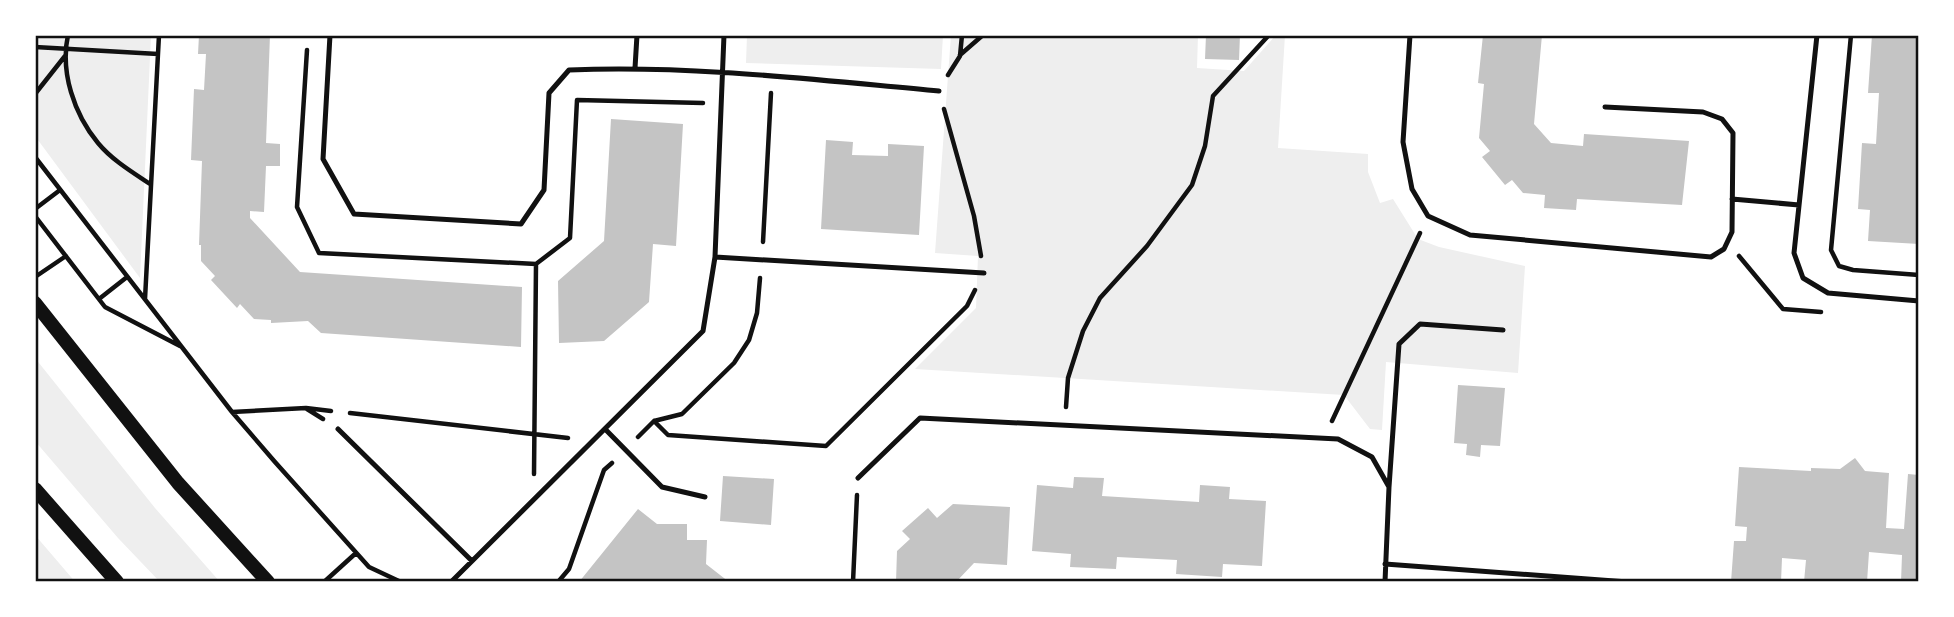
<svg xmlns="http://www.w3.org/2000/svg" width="1954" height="617" viewBox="0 0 1954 617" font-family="'Roboto Condensed',sans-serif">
  <rect width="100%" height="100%" fill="#fff"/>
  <path fill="#eee" d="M35,35H151L140,278L35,136Z
    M747,35H943L941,69L746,63Z
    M951,35H1198L1197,68L1244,71L1276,35H1285L1278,148L1368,154V172L1380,203L1393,199L1418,239L1439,247L1525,266L1518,373L1386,362L1382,430L1370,429L1344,395L915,369L976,308L978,256L935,253Z
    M35,358L155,508L220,582H160L118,538L35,441Z
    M35,535L71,577L75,582H35Z"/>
  <path fill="#c4c4c4" d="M199,35H270L266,143L280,144V166H266L264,212L250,211V218L300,272L522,287L521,347L321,333L308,321L271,323V320L254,319L240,304L237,308L211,280L215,276L201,261V245H199L202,161L191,160L194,89L204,90L206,54H198Z
    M1206,35H1240L1239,60L1205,59Z
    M1483,35H1542L1534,124L1551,143L1583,146L1584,134L1689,141L1682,205L1577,199L1576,210L1544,208L1545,195L1523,193L1512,180L1505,185L1482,157L1490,151L1479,138L1484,84L1478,83Z
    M1872,35H1919V244L1868,241L1870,210L1858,209L1862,143L1876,144L1879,93H1868Z
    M611,119L683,124L676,246L653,244L649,302L604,341L559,343L558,281L604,241Z
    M826,140L853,142L852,155L888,156V144L924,146L919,235L821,229Z
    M1458,385L1505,388L1500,446L1481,445L1480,457L1466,455L1467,444L1454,443Z
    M1855,458L1865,471L1889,473L1886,528L1904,529L1908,474L1919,475V582H1901L1902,555L1869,552L1867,582H1804L1806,560L1782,558L1781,582H1731L1734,541H1746L1747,527L1735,526L1739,467L1811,471V468L1840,469Z
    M723,476L774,479L771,525L720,521Z
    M1074,477L1104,478L1102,496L1199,502L1200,485L1230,487L1229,499L1266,501L1262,566L1223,564L1222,577L1176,574L1177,560L1117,557L1116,569L1070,567L1071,554L1032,551L1037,485L1073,488Z
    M953,504L1010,507L1007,565L974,563L956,582H896L897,551L910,539L902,531L928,508L937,518Z
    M638,509L657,524H687V540H707L706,564L729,582H579Z"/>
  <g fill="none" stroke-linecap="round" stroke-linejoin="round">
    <path stroke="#111" stroke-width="4.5" d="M68,35C60,72 74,114 98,143C112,160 132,172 150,184
      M1851,35L1831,250L1839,266L1853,270L1919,275
      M35,47L158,54
      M307,50L297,207L319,253L536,264L534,474
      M960,55L983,35
      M948,75L960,56L962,35
      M35,94L65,56
      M944,109L974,216L981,256
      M35,157L232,412L275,462L369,567L401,582
      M35,209L60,190
      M35,216L105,307L180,346
      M763,242L771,93
      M1739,256L1783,309L1821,312
      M536,264L570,238L577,100L703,103
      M35,277L66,256
      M99,299L127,277
      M145,299L159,35
      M1066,407L1068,378L1083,331L1100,298L1147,246L1192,185L1205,146L1213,96L1269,35
      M307,409L323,419
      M232,412L306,408L331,411
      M350,413L568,438
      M654,421L668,435L826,446L967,306L975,290
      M1332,421L1420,233
      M638,437L654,421L682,414L734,363L749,340L757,313L760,278
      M324,582L356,553
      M558,582L569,569L604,470L612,463
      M853,582L857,495"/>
    <path stroke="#111" stroke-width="5" d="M330,35L323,159L354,214L521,224L544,190L549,93L569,70C693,65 816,80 939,91
      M1410,35L1403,142L1412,189L1428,216L1470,235L1711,257L1724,249L1732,232L1733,133L1722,119L1703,112L1605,107
      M1817,35L1794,253L1803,278L1828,293L1919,301
      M635,68L637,35
      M1732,199L1799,205
      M715,257L984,273
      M338,429L472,561
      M605,429L662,487L705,497
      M858,478L920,418L1338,439L1372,457L1389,487L1385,582
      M1389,487L1399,344L1420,324L1503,330
      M1385,564L1628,582
      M451,582L703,331L715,257L724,35"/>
    <path stroke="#111" stroke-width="14" d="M35,303L178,483L268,582
      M35,489L117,582"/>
  </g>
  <rect width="1954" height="617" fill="none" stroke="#ffffff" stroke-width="74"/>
  <rect x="37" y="37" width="1880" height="543" fill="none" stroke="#111" stroke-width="2.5"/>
</svg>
